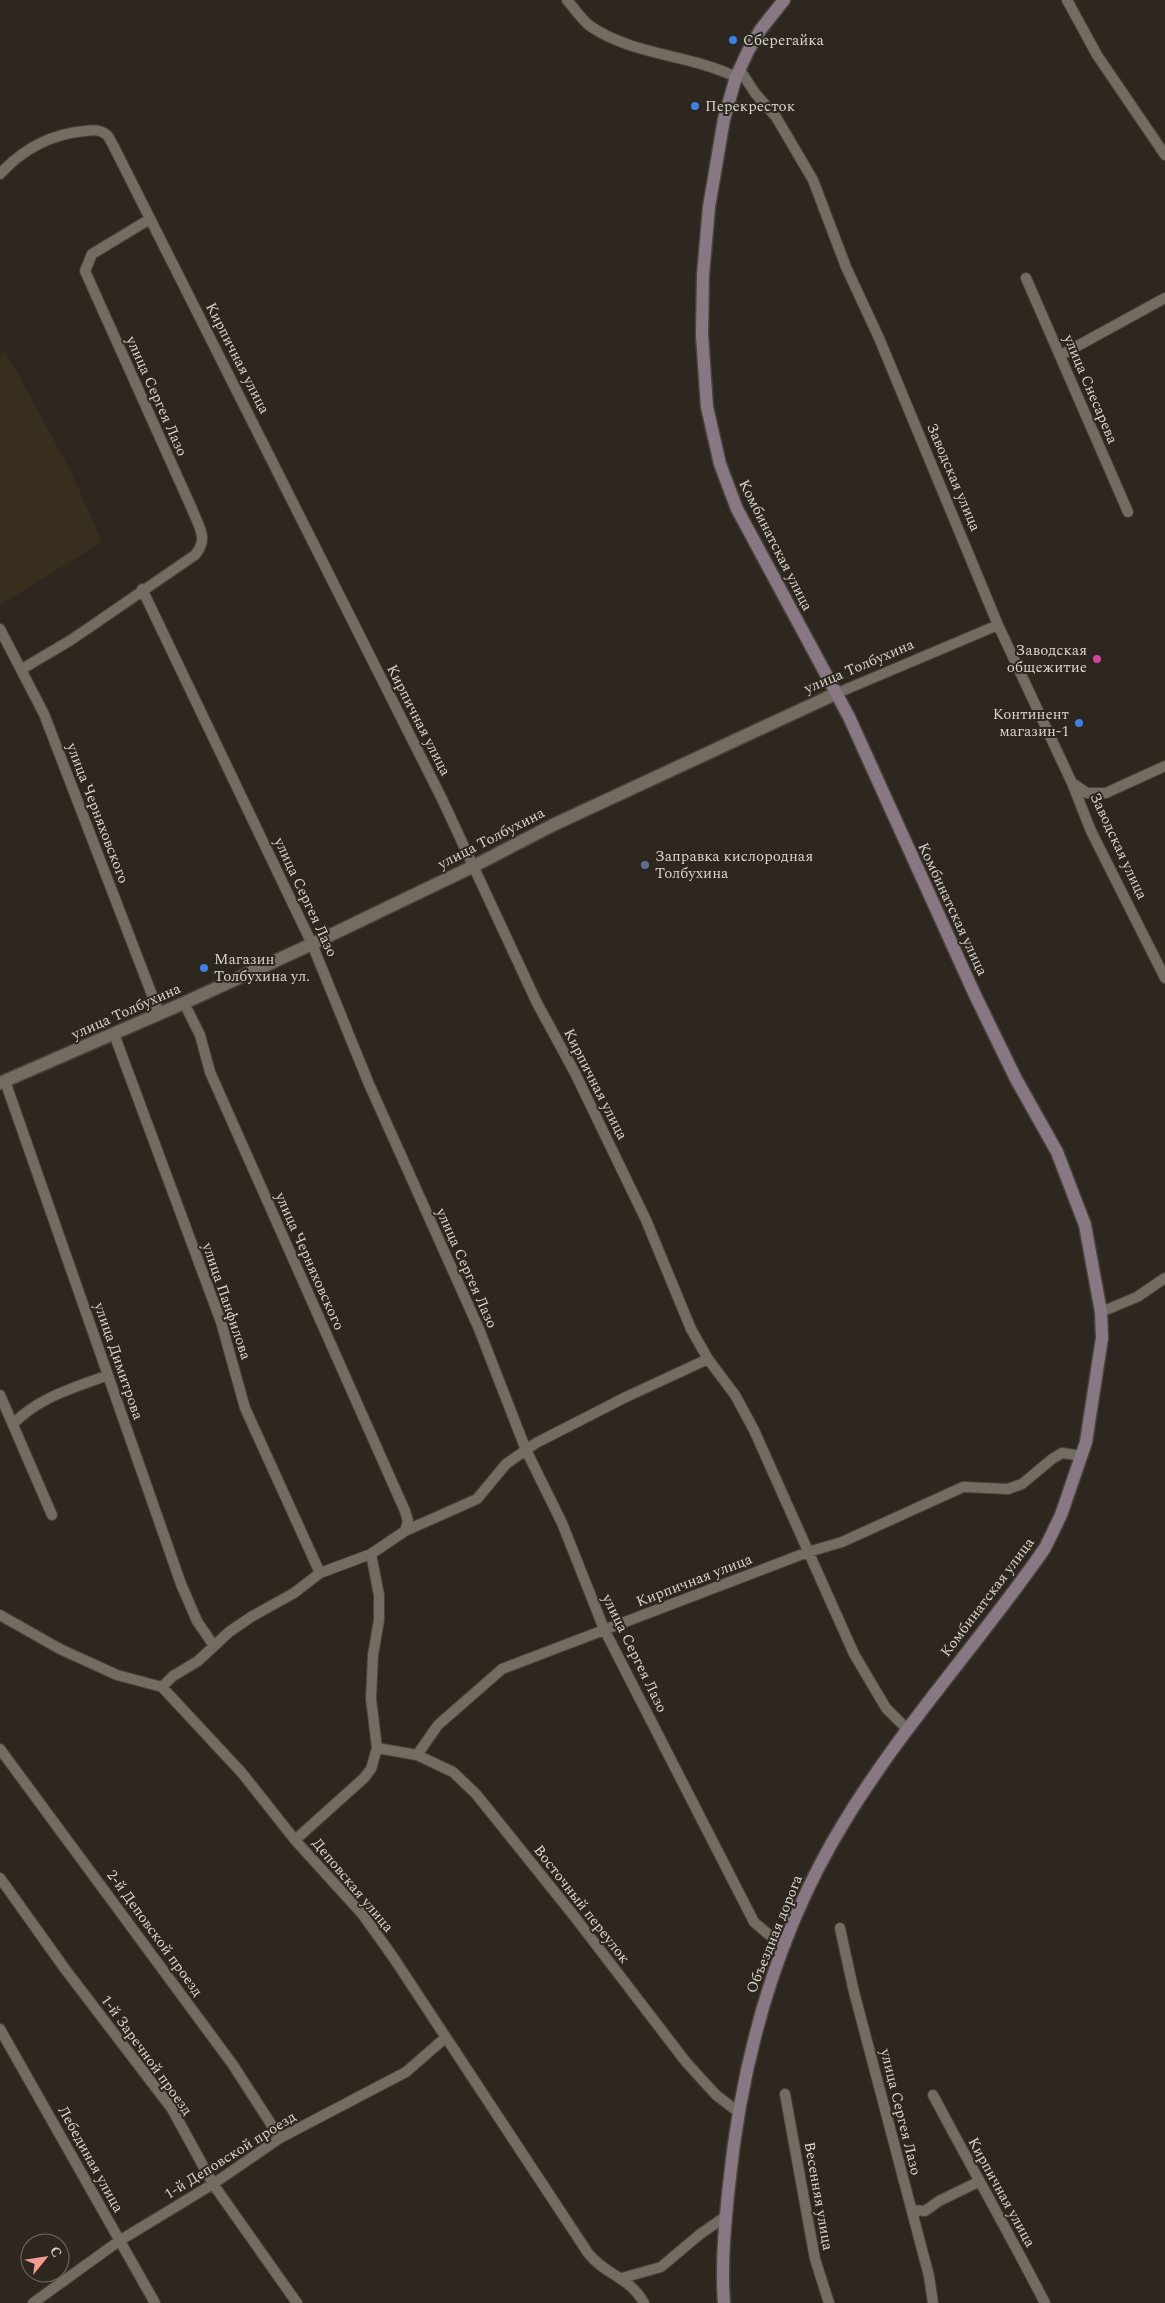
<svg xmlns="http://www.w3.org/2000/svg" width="1165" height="2303" viewBox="0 0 1165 2303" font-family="Spectral,serif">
  <rect width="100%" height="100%" fill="#2d271f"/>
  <path fill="#372e1e" d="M6,352L71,472L102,542L0,605V355Z"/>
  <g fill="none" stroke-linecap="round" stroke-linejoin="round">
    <defs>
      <path id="minor" d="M567,0C574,8 581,19 590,26C634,56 689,54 736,77
        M1067,0L1097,55L1165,155
        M740,70L755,93L776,117L813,180L846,267L879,338L998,625L1072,783L1091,831L1165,978
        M0,174C23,149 50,134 85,131C92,130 100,129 107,135C109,137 111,142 113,145L442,799L537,1003L575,1073L646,1220L691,1329L708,1359L735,1395L754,1430L854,1654L886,1708L907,1729
        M1026,278L1128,512
        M1061,355L1165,298
        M142,589L312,944L369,1084L479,1329L526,1450L562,1523L604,1629L754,1922L768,1934L786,1944
        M0,629L44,714L159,1013
        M22,669L71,640L195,555C209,539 199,527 192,509L85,271L92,254L150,219
        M835,694L998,625
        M1072,783L1087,793H1106L1165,766
        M184,1003L200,1035L210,1072L405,1511L408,1521L405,1531
        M114,1034L221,1322L245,1408L320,1573
        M5,1081L181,1584L197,1621L214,1646
        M1101,1312L1137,1297L1165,1278
        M0,1395L52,1515
        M13,1424C39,1397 74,1388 108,1375
        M371,1554L379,1595V1620L373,1655L371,1699L377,1748
        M0,1615L60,1649L117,1675L162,1687L242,1773L295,1840L363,1915L393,1957L588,2253C605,2275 630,2277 644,2303
        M162,1687L173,1676L198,1661L229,1632L251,1617L294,1593L320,1573L371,1554L405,1531L477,1499L506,1464L536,1443L626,1397L708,1359
        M0,1749L233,2065L280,2138
        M295,1840L364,1778L371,1769L377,1748L417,1755
        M0,1878L65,1969L172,2109L213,2184L297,2303
        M840,1928L853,1988L929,2276L933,2303
        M0,2029L155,2303
        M785,2094L815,2259L829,2303
        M933,2095C970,2165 1009,2233 1045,2303
        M737,2111L716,2095L686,2062L574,1916L476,1794L453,1772L417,1755L438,1725L502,1669L808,1552L842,1542L963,1487L1008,1489L1022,1484L1052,1459L1062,1453L1082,1456
        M912,2210L925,2211L939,2201L978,2182
        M622,2278L661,2267L699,2235L726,2216
        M33,2303L119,2241L213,2184L280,2138L406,2072L445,2038"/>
      <path id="tertiary" d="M0,1083L184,1003L312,944L474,866L553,825L835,694"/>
      <path id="secondary" d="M724,2303C721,2264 725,2223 729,2185C742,2058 776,1934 843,1824C902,1726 980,1642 1045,1548L1061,1515L1086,1442L1102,1338L1101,1312L1085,1225L1057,1152L1016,1079L975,995L849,717L737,509L720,464L707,407L702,335L703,275L709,207L724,119L736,77L748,51L761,29L784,0"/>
    </defs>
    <use href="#minor" stroke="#48433b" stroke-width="12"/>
    <use href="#tertiary" stroke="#48433b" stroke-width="15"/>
    <use href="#secondary" stroke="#48433b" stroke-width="15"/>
    <use href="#minor" stroke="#726c62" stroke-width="10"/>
    <use href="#tertiary" stroke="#726c62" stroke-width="12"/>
    <use href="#secondary" stroke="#887884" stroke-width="12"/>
  </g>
  <g fill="#3f7fe0" stroke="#2d271f" stroke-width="2">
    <circle cx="733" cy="40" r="5"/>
    <circle cx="695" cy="106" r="5"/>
    <circle cx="1079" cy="723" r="5"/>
    <circle cx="204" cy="968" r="5"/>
  </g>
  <circle fill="#d1479c" stroke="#2d271f" stroke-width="2" cx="1097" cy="659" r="5"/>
  <circle fill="#5c6f8a" stroke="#2d271f" stroke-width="2" cx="645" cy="865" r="5"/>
  <g text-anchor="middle" stroke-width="4" stroke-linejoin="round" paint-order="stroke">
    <g font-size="15" fill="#d8d4ce" stroke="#2d271f" text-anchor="start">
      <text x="743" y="45">Сберегайка</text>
      <text x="705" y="111">Перекресток</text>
      <text x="1087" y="655" text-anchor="end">Заводская<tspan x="1087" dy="17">общежитие</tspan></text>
      <text x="1069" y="719" text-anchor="end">Континент<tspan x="1069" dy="17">магазин-1</tspan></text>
      <text x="655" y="861">Заправка кислородная<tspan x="655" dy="17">Толбухина</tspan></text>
      <text x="214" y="964">Магазин<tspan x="214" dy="17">Толбухина ул.</tspan></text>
    </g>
    <g font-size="15" fill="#d8d4ce" stroke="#2d271f">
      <text transform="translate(238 358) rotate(63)" y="5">Кирпичная улица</text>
      <text transform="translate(1091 389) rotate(67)" y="5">улица Снесарева</text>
      <text transform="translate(157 396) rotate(66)" y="5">улица Сергея Лазо</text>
      <text transform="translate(954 477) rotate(67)" y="5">Заводская улица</text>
      <text transform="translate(776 545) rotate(63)" y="5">Комбинатская улица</text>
      <text transform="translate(859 666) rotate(-23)" y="5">улица Толбухина</text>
      <text transform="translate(419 720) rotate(63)" y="5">Кирпичная улица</text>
      <text transform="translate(98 813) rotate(69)" y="5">улица Черняховского</text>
      <text transform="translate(491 838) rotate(-27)" y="5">улица Толбухина</text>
      <text transform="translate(1119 846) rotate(65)" y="5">Заводская улица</text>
      <text transform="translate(306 897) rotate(65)" y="5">улица Сергея Лазо</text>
      <text transform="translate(953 909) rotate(65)" y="5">Комбинатская улица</text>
      <text transform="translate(126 1011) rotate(-24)" y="5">улица Толбухина</text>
      <text transform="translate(596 1084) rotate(63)" y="5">Кирпичная улица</text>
      <text transform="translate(310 1261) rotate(66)" y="5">улица Черняховского</text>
      <text transform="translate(467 1268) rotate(66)" y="5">улица Сергея Лазо</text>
      <text transform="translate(227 1301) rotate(71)" y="5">улица Панфилова</text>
      <text transform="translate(119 1361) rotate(71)" y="5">улица Димитрова</text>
      <text transform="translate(694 1580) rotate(-21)" y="5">Кирпичная улица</text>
      <text transform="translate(987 1597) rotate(-53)" y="5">Комбинатская улица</text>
      <text transform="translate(635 1653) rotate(64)" y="5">улица Сергея Лазо</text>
      <text transform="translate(353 1885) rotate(50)" y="5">Деповская улица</text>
      <text transform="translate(582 1904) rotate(52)" y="5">Восточный переулок</text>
      <text transform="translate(155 1933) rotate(54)" y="5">2-й Деповской проезд</text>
      <text transform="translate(774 1934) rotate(-68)" y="5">Объездная дорога</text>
      <text transform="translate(147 2055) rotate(54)" y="5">1-й Заречной проезд</text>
      <text transform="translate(901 2112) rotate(76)" y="5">улица Сергея Лазо</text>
      <text transform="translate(230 2155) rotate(-32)" y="5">1-й Деповской проезд</text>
      <text transform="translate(91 2159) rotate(61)" y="5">Лебединая улица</text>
      <text transform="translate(1002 2192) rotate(61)" y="5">Кирпичная улица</text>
      <text transform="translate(819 2196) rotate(80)" y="5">Весенняя улица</text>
    </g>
  </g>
  <g transform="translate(45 2258) rotate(60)"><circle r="24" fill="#2d271f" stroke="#716c65"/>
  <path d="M0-4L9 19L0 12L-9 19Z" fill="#f59c92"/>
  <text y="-8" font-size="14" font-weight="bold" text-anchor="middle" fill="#d8d4ce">С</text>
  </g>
</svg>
